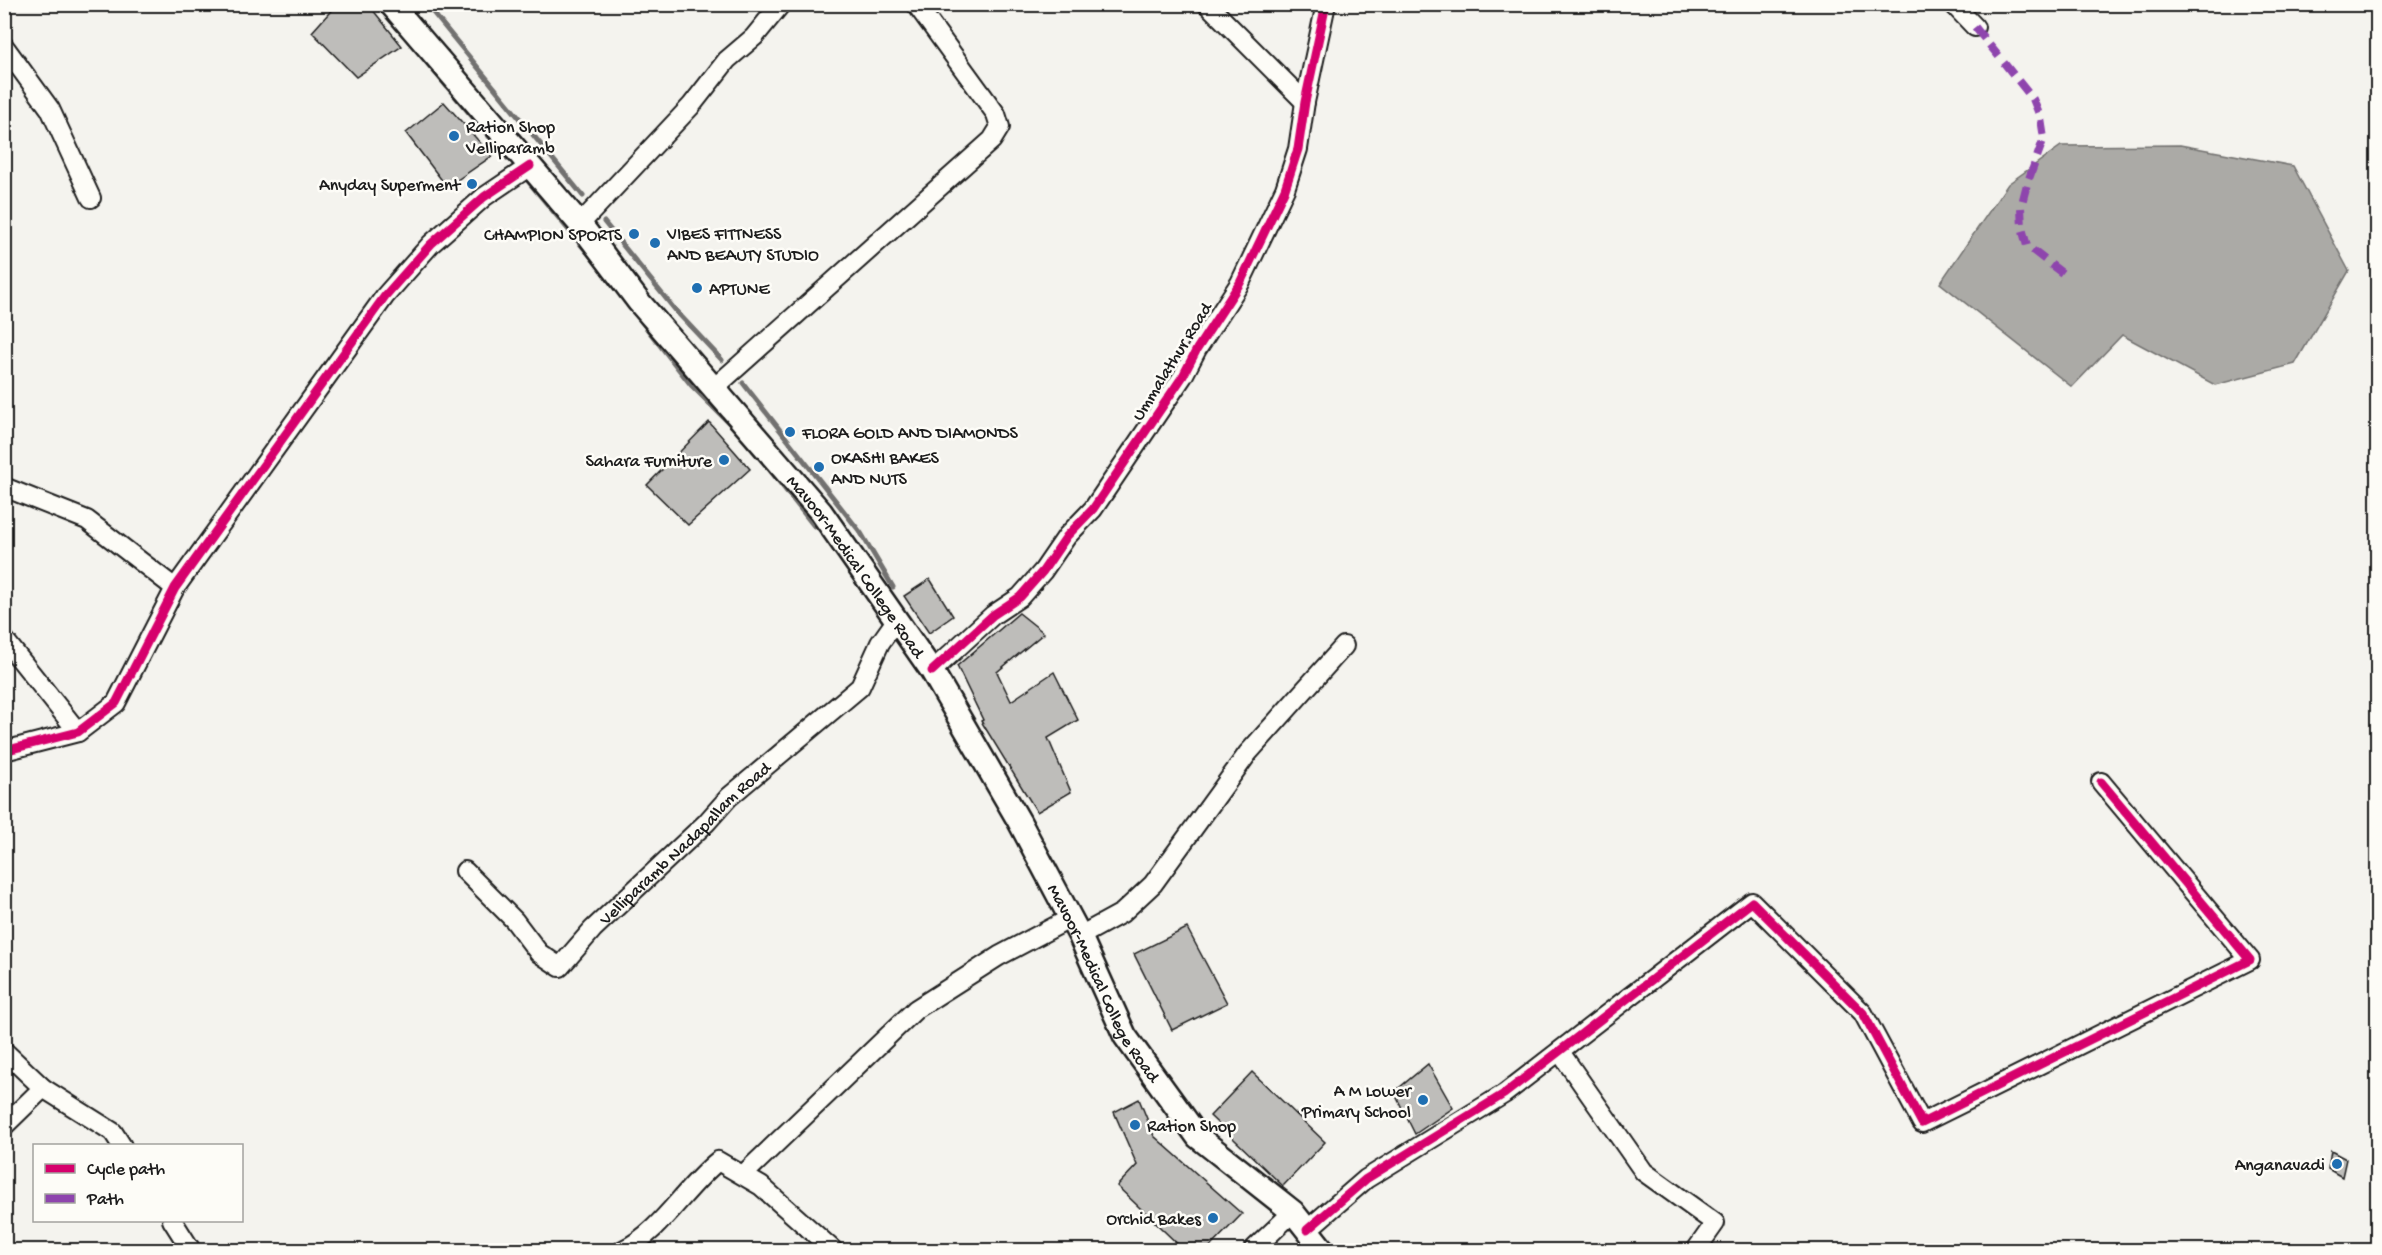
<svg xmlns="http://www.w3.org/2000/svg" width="2382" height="1255" viewBox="0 0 2382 1255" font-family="'Gochi Hand',sans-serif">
  <rect width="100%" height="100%" fill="#f4f3ee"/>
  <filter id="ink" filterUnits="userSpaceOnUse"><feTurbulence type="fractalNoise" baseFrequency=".0167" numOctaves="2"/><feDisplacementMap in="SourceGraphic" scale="12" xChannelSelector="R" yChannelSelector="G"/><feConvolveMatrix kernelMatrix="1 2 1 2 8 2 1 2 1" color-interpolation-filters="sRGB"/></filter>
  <g filter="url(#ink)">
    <path fill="#abaaa6" stroke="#72716f" stroke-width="1.5" d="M2180,145L2293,166L2349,271L2295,364L2215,385L2122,335L2072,387L1940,283L2008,184L2061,146Z"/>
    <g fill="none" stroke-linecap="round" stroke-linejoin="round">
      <path stroke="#72716f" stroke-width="5" d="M377,4L385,14
        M426,4L583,196
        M426,62L508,159
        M527,180L597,264
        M604,222L676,311L722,360
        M641,321L691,385L731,425
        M743,383L861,533L893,587
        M765,464L814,526"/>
    </g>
    <path fill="#bebdba" stroke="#1c1c1c" stroke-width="1.5" d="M337,4H368L402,46L356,77L312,32Z
      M444,102L492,156L447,187L406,133Z
      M709,422L750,469L688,525L647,485Z
      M930,579L953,616L929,633L904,596Z
      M1019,613L1044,633L997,672L1011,701L1054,672L1078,720L1048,738L1071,792L1037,812L981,721L983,720L957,666Z
      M1187,928L1227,1003L1172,1030L1134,954Z
      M1428,1064L1453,1108L1415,1134L1394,1092Z
      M1252,1072L1325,1142L1283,1186L1210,1116Z
      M1139,1099L1154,1136L1242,1214L1206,1251H1185L1117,1186L1137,1165L1114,1112Z
      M2331,1151L2346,1159L2342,1177L2328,1169Z"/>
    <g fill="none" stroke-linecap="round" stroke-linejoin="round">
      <defs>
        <g id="minor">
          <path d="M1207,4L1305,102"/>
          <path d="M1953,4L1975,27"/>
          <path d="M4,46L50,109L91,198"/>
          <path d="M580,224L691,106L727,60L754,37L781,4"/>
          <path d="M714,388L992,140L1000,127L996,114L916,4"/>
          <path d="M4,487L87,520L175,588"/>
          <path d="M4,639L78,732"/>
          <path d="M932,671L993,615L1020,597L1043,571L1067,536L1093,509L1183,376L1197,349L1240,283L1285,189L1298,149L1305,102L1326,4"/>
          <path d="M4,751L78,732L116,703L175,588L385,296L431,244L484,197L530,166"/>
          <path id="s1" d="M465,871L514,920L539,953L560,967L593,929L706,823L729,797L860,687L880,643L897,619"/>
          <path d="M1080,936L1122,913L1153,884L1248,753L1344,646"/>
          <path d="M4,1051L43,1088"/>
          <path d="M1560,1052L1644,1172L1715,1223L1696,1250"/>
          <path d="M4,1126L43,1088L113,1132L122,1146"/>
          <path d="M743,1175L916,1009L999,956L1071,918"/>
          <path d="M172,1220L191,1250"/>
          <path d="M1307,1230L1366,1179L1504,1094L1752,902L1863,1013L1922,1123L2250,960L2101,782"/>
          <path d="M623,1250C661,1232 685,1187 718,1161L761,1186L833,1250"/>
          <path d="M1253,1250L1293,1212"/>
        </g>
        <g id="major">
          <path id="s2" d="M391,4L580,224L639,302L821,512L932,671L1019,821L1080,936L1125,1036L1198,1137L1293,1212L1323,1250"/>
        </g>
      </defs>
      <use href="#minor" stroke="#1c1c1c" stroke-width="22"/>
      <use href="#major" stroke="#1c1c1c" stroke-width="27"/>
      <use href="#minor" stroke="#fdfcf7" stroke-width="18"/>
      <use href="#major" stroke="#fdfcf7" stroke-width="22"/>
      <path stroke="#8e44ad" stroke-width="8" stroke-dasharray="15 8" stroke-linecap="butt" d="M1975,27L2033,99L2041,119L2044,138L2027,184L2021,207L2022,228L2027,246L2062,273"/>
      <defs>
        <path id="cycleway" d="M932,671L993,615L1020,597L1043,571L1067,536L1093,509L1183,376L1197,349L1240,283L1285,189L1298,149L1305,102L1326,4
          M4,751L78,732L116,703L175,588L385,296L431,244L484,197L530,166
          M1307,1230L1366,1179L1504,1094L1752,902L1863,1013L1922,1123L2250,960L2101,782"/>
      </defs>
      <use href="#cycleway" stroke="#fdfcf7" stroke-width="13"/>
      <use href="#cycleway" stroke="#d6006c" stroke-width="9"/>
    </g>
  </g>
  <g fill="#1f6fb2" stroke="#fdfcf7" stroke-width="2">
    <circle cx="454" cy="136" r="6"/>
    <circle cx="472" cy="184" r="6"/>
    <circle cx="634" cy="234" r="6"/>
    <circle cx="655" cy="243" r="6"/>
    <circle cx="697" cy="288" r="6"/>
    <circle cx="790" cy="432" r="6"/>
    <circle cx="724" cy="460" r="6"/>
    <circle cx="819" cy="467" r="6"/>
    <circle cx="1423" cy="1100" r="6"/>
    <circle cx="1135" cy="1125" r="6"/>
    <circle cx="2337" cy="1164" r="6"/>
    <circle cx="1213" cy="1218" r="6"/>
  </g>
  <g text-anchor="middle" stroke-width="5" stroke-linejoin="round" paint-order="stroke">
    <g font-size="18" fill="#1c1c1c" stroke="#fdfcf7" text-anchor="start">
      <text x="466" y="132">Ration Shop<tspan x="466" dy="21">Velliparamb</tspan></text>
      <text x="460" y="190" text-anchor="end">Anyday Superment</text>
      <text x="667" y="239">VIBES FITTNESS<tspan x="667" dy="21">AND BEAUTY STUDIO</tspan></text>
      <text x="622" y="240" text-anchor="end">CHAMPION SPORTS</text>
      <text x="709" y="294">APTUNE</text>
      <text x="802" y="438">FLORA GOLD AND DIAMONDS</text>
      <text x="831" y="463">OKASHI BAKES<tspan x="831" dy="21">AND NUTS</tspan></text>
      <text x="712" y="466" text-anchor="end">Sahara Furniture</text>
      <text x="1411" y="1096" text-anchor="end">A M Lower<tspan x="1411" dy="21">Primary School</tspan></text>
      <text x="1147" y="1131">Ration Shop</text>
      <text x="2325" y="1170" text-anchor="end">Anganavadi</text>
      <text x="1201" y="1224" text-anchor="end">Orchid Bakes</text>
    </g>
    <g font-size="18" fill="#1c1c1c" stroke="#fdfcf7">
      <text transform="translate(1171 361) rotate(-58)" y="6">Ummalathur Road</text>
      <text dy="6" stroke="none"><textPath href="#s2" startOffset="730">Mavoor-Medical College Road</textPath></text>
      <text dy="6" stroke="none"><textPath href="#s1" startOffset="312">Velliparamb Nadapallam Road</textPath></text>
      <text dy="6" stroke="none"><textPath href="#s2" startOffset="1216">Mavoor-Medical College Road</textPath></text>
    </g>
  </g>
  <rect width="2382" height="1255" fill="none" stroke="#fdfcf7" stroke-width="24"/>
  <rect x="12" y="12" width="2358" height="1231" fill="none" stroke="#1c1c1c" stroke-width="2" filter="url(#ink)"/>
  <rect x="33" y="1144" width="210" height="78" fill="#fdfcf7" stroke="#a3a29f" stroke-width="1.5"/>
  <rect x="45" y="1164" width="30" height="9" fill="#d6006c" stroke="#a3a29f" stroke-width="1.5"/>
  <text x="87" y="1174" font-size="18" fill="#1c1c1c">Cycle path</text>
  <rect x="45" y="1194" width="30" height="9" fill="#8e44ad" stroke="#a3a29f" stroke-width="1.5"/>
  <text x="87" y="1204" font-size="18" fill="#1c1c1c">Path</text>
</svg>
